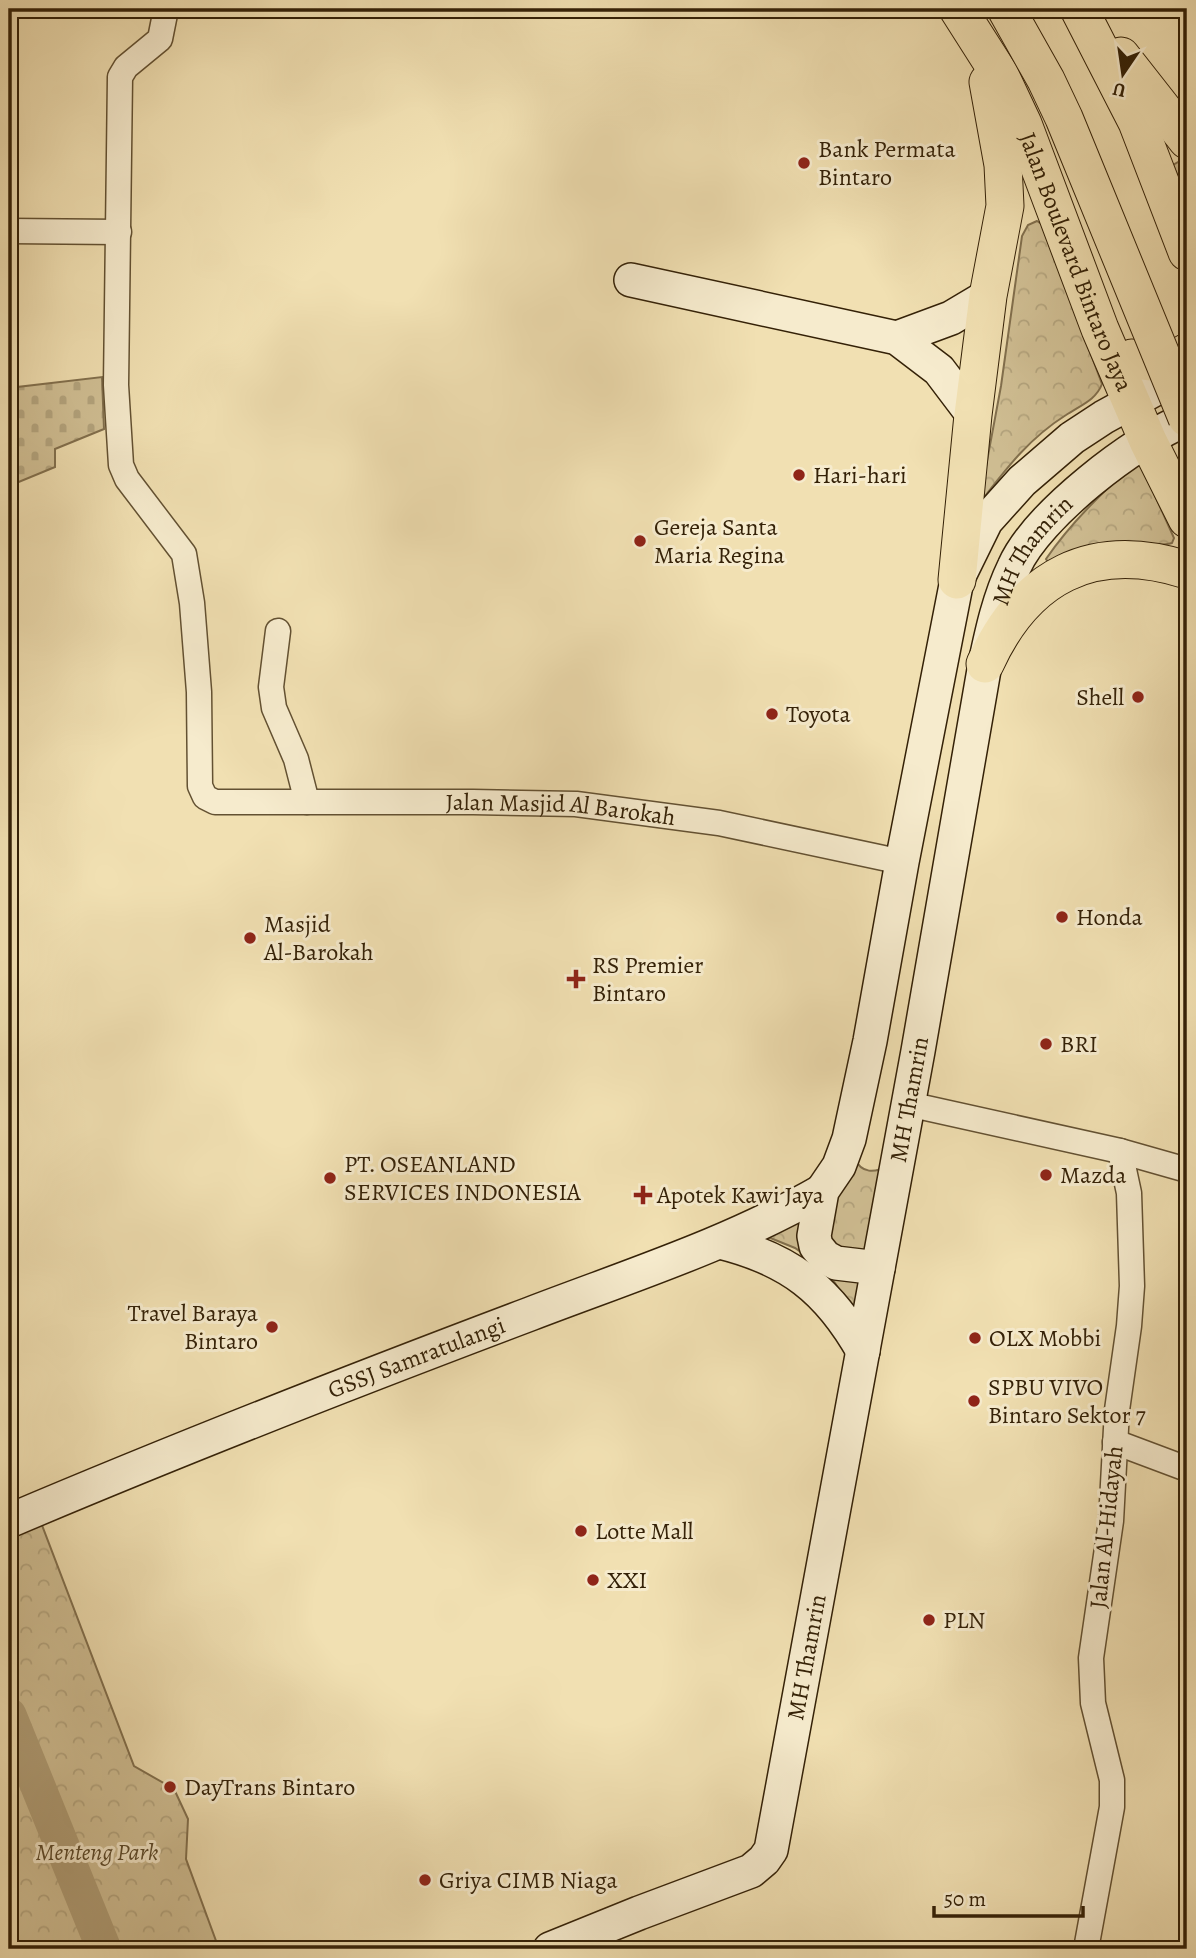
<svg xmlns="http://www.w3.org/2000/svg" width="1196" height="1958" viewBox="0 0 1196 1958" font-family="Alegreya,serif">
  <defs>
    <pattern id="cemetery-stones" width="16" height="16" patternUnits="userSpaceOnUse" patternTransform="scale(1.75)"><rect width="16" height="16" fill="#d1c095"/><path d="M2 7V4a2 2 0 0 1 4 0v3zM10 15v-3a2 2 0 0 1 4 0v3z" fill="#b4a57f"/></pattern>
    <pattern id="park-crowns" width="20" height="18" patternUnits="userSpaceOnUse" patternTransform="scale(1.75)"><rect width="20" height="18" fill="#d1c095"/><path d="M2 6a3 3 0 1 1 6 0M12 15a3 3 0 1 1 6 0" fill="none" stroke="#b4a57f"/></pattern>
  </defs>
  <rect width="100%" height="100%" fill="#f1e0b2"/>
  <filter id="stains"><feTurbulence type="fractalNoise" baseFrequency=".00286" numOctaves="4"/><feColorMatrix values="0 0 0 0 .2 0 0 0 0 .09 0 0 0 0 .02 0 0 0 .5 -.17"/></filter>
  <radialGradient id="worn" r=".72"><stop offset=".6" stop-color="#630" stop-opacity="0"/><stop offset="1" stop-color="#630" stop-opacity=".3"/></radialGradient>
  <path fill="url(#cemetery-stones)" stroke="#82704e" stroke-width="2" d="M102,377L104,429L55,449V467L9,486V388Z"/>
  <path fill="url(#park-crowns)" stroke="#82704e" stroke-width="2" d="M1180,161L1187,168V199L1173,165Z
    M1037,221L1043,225L1102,384C1096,400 1081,405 1066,415C1028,439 1006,469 979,504L1001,386L1022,236L1028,225Z
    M1139,460L1174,538L1172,543C1157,548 1131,541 1112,544C1091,547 1069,556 1048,562L1046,559C1072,521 1104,490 1139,460Z
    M854,1158C862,1174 874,1173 889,1166L862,1323L826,1270L795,1248L758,1233Z
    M40,1520L134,1766L174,1789L188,1819L186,1859L219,1949H9V1534Z"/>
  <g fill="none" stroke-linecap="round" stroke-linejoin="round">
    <path stroke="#b19f78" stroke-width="35" d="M9,1715L104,1949"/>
    <defs>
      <g id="street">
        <path id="s1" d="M166,9L160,39L126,67L120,77L116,385L121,465L127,479L184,554L192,603L199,692L200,786L205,797L215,802H473L576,804L719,823L902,862"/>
        <path d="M9,231L119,232"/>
        <path d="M278,631L271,687L274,708L296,759L307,802"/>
        <path d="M908,1104L1120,1151L1129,1193L1132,1286L1129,1326L1117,1410L1111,1521L1091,1658L1093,1703L1112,1780V1807L1086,1949"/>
        <path d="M1120,1151L1187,1170"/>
        <path d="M1115,1442L1187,1469"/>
      </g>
      <g id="secondary">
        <path d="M631,280L897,338L939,370L973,415"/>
        <path d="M897,338L951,318L988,296"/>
        <path d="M720,1242C789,1259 828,1289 863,1351"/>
        <path d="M878,1268L836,1263L825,1257L816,1246L814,1236L822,1191L839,1166L849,1139L870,1041L902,862L957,580L986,521L1022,481L1072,438L1104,417L1166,383L1187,375"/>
        <path id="s2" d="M9,1521C181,1448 355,1380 530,1314C629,1276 730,1244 822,1191"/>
        <path id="s3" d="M550,1949L639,1913L751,1871L764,1860L771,1850L918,1051L985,664C992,631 999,598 1014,567C1037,515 1135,440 1187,419"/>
      </g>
      <g id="primary">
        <path id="s4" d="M958,9L1000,75L1023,124L1100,329L1148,441L1187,519"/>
        <path d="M1079,9L1137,122L1187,252"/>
        <path d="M1121,56L1187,140"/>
        <path d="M1132,358C1151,365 1170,363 1187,352"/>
        <path d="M957,580L973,415L988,296L1005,206L1003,165L988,82"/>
        <path d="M985,664C1025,576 1092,540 1187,570"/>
      </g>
    </defs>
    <use href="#street" stroke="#635132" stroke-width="27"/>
    <use href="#secondary" stroke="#342107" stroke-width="36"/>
    <use href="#primary" stroke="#342107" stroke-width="39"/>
    <use href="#street" stroke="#f6ebcd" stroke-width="24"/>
    <use href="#secondary" stroke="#f6ebcd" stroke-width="33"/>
    <use href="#primary" stroke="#f1e0b2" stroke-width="37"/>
    <defs>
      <path id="primary-bridge" d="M1006,9L1046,80L1064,118L1187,418"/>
    </defs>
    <use href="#primary-bridge" stroke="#342107" stroke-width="39" stroke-linecap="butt"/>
    <use href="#primary-bridge" stroke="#f1e0b2" stroke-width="37"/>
  </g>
  <g fill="#8f2418" stroke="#f6ebcd" stroke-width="2.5">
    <circle cx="804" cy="163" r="7"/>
    <circle cx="799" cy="475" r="7"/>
    <circle cx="640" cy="541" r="7"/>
    <circle cx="1138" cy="697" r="7"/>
    <circle cx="772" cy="714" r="7"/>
    <circle cx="1062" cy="917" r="7"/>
    <circle cx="250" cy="938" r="7"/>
    <path d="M572.5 968.5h7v7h7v7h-7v7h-7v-7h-7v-7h7z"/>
    <circle cx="1046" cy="1044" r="7"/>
    <circle cx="1046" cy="1175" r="7"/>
    <circle cx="330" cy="1178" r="7"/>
    <path d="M639.5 1184.5h7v7h7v7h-7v7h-7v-7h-7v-7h7z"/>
    <circle cx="272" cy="1327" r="7"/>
    <circle cx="975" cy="1338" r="7"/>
    <circle cx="974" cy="1401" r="7"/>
    <circle cx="581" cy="1531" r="7"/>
    <circle cx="593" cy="1580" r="7"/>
    <circle cx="929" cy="1620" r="7"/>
    <circle cx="170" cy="1787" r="7"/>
    <circle cx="425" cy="1880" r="7"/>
  </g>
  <g text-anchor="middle" stroke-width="6" stroke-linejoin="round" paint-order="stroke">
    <g font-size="24" fill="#342107" stroke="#f6ebcd" text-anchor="start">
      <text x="818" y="157">Bank Permata<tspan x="818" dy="28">Bintaro</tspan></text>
      <text x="813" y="483">Hari-hari</text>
      <text x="654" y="535">Gereja Santa<tspan x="654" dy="28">Maria Regina</tspan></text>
      <text x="1124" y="705" text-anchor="end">Shell</text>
      <text x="786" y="722">Toyota</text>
      <text x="1076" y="925">Honda</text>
      <text x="264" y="932">Masjid<tspan x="264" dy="28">Al-Barokah</tspan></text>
      <text x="592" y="973">RS Premier<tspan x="592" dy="28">Bintaro</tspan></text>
      <text x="1060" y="1052">BRI</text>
      <text x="344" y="1172">PT. OSEANLAND<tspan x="344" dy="28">SERVICES INDONESIA</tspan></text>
      <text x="1060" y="1183">Mazda</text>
      <text x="657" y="1203">Apotek Kawi Jaya</text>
      <text x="258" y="1321" text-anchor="end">Travel Baraya<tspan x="258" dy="28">Bintaro</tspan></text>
      <text x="989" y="1346">OLX Mobbi</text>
      <text x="988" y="1395">SPBU VIVO<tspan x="988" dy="28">Bintaro Sektor 7</tspan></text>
      <text x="595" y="1539">Lotte Mall</text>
      <text x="607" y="1588">XXI</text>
      <text x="943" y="1628">PLN</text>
      <text x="184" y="1795">DayTrans Bintaro</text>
      <text x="439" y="1888">Griya CIMB Niaga</text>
    </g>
    <g font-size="24" fill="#342107" stroke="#f6ebcd">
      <text dy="8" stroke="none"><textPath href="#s4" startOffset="280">Jalan Boulevard Bintaro Jaya</textPath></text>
      <text dy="8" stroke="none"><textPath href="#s3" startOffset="1575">MH Thamrin</textPath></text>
      <text dy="8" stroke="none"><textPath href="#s1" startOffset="1186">Jalan Masjid Al Barokah</textPath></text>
      <text dy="8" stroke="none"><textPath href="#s3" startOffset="1008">MH Thamrin</textPath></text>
      <text dy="8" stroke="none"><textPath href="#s2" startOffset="439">GSSJ Samratulangi</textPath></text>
      <text transform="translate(1106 1527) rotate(-84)" y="8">Jalan Al-Hidayah</text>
      <text dy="8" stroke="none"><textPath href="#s3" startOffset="441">MH Thamrin</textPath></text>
    </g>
    <g font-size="24" font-style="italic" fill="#5b492a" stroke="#f6ebcd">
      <text x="97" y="1860">Menteng Park</text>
    </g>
  </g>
  <rect width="1196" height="1958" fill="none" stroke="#f1e0b2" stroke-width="35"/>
  <rect x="10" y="10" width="1175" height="1937" fill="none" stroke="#342107" stroke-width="3.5"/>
  <rect x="18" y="18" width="1161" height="1923" fill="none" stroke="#342107" stroke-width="2"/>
  <g transform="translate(1123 74) rotate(193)" stroke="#f6ebcd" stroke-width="5" paint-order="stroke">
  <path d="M0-5L12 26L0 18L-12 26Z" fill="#342107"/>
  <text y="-10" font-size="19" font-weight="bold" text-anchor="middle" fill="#342107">U</text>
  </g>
  <path d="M934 1906v10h149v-10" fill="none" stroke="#342107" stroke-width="3.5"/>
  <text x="944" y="1906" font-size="21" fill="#342107" stroke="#f6ebcd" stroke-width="5" paint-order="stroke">50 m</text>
  <rect width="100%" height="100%" filter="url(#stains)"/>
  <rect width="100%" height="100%" fill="url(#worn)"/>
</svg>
